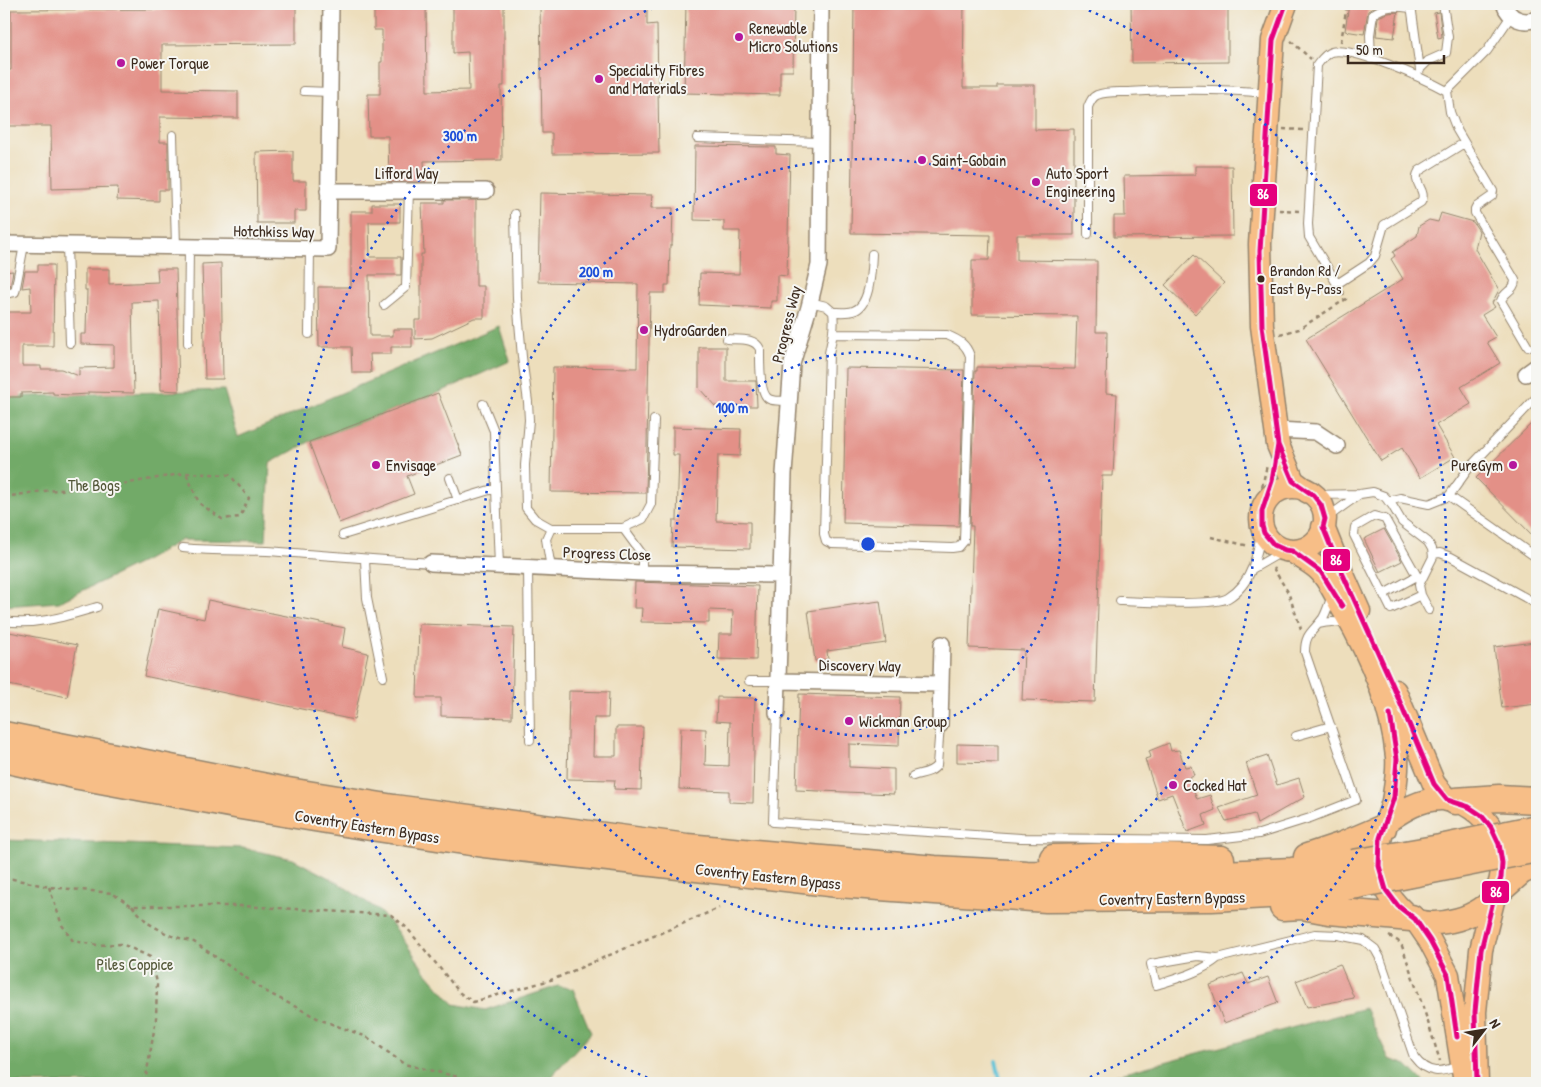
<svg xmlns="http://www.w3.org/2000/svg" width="1541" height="1087" viewBox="0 0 1541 1087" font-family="'Patrick Hand',sans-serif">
  <rect width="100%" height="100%" fill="#f6f6f2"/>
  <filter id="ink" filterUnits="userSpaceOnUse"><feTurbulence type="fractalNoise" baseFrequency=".02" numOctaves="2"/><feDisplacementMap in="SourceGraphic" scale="10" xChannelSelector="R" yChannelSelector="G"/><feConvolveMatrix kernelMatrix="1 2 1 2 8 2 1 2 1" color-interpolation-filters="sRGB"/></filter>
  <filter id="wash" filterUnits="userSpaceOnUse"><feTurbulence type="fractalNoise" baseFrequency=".0096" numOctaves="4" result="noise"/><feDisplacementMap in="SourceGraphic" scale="20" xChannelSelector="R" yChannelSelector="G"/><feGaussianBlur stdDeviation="1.12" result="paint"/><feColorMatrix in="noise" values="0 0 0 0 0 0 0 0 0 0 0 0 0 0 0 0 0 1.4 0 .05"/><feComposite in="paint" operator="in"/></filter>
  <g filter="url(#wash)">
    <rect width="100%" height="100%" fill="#eddebc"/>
    <path fill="#72aa68" stroke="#566a43" d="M499,326L510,361L438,393L309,442L270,463L266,541L181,540L146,560L59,602L4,606V397L224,390L238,437Z
      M4,840L243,848L293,859L337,882L377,909L396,929L425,971L454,1004L485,1010L558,986L573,989L591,1033L545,1083H4Z
      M1365,1008L1389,1059L1407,1065L1425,1083H1087Z"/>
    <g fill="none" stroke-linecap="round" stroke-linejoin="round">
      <path stroke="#58c0d5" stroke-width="4" d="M996,1060L1001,1083"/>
    </g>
    <g id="blocks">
      <path fill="#e39087" d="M181,4H296V44L162,45V90L238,91V118L160,117V142H168V190H159V201L117,200L118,187L52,189L51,126H4V70H11V10L181,9Z
        M374,4H426L427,91L469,90L468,52L453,53V4H504V86H501L502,160L424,161L425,182H389L388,136H369L368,94H380V62H382V30H374Z
        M540,4H647V25L657,24L659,153L552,154V133H542Z
        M686,4H794L793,71H780V95L684,93Z
        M854,4H964L963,88H997V85H1035V130L1074,129V235H1017V260L1097,261L1096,332H1107L1106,393L1117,394L1113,476H1102L1095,702L1022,700L1024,650L969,648L973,526H970L975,371H977V367L1075,369L1077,316L972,315V260H989L990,235L851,233Z
        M1131,4H1228V62L1132,63Z
        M1349,4L1365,7L1366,4H1380L1368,11L1364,34L1345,31Z
        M1398,12L1394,38L1376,36L1378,17L1388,13Z
        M1439,12L1442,37L1438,38L1434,13Z
        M695,146L776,147V154L790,155L787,276L777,275V301H771V308L699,305L700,273L739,274L740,231H724V221L694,220Z
        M293,151V181H306V211H294V223H257L256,152Z
        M1195,166H1232L1233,236L1114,237V216H1125L1124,176L1195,175Z
        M540,193L652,195L651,208H673L672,245H670L669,285H665V293H650L646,493L551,492L553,367L637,368L638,284L538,282Z
        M444,200H476V286H484V318H474L432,338L415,339V320H421V254H424L422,203H444Z
        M372,204H400V222H369L370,257H401V275H369L370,336H393V329H412V347H391V354H370L371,373H352L351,347H319L318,287H351V211H372Z
        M1441,213L1473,222L1479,231L1475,249L1499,290L1492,303L1495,307L1482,315L1496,337L1487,342L1500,363L1461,387L1471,404L1436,425L1455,457L1420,478L1402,448L1381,461L1306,339L1403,279L1391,259L1395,256L1393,252L1417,236L1419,226L1429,220L1438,222Z
        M1194,255L1224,283L1195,314L1165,285Z
        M221,263L223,379H205L202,264Z
        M38,265H54L53,346H22V366H41V369H61L79,376V368L114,367V345L81,344V334H86L87,290H85V269H109V284L158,282L157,269H176L179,391L161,390L159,301L132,302L134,393L88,392V394L71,395L53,394V392L21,393V397H4V312H31L30,287L22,288L25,271H38Z
        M13,271L10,287L4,288V272Z
        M699,347H726V381H756L757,406H715L699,388Z
        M846,368L964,370L959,526L843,523Z
        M438,393L462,455L407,476L414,494L339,523L309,442Z
        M1537,418V540L1476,478Z
        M673,427L741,429L740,456L718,455L716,521L750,522V549L672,547L673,520H677L679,455H673Z
        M1384,529L1402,561L1380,572L1364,539Z
        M635,582L758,586L756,660L718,659L719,634H732L733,611L709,610V623L641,622L642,608H634Z
        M208,600L345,628L342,647L368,653L354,720L144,676L158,609L204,619Z
        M880,601L886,643L827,651L828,659L815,661L808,611Z
        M419,624L514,627L512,718L441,716V698H417Z
        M4,631L77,645L67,697L4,684Z
        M1535,642L1537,665V704L1502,708L1494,647Z
        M569,691L609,692L608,718H594L593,756H616V727H643L641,790L614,789L615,780L567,779Z
        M799,694L900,697L899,746L849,744V767L894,769V794L796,790Z
        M717,697L755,698L753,803L729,802V791L679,789L681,728L706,729L705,765L729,766L730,722L716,721Z
        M1169,743L1171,751L1179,750L1185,767L1191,766L1194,775L1189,777L1197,799L1210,795L1215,810L1203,815L1206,825L1187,832L1172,794L1158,799L1145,759L1151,757L1149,751Z
        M957,744L998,745V763L957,762Z
        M1267,756L1277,785L1299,778L1305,797L1257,824L1254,814L1226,821L1219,808L1257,795L1246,763Z
        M1340,964L1354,998L1307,1007L1296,981Z
        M1243,973L1248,984L1268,977L1278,1003L1224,1023L1210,985Z"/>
    </g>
  </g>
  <g filter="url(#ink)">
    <use href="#blocks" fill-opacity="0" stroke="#94846d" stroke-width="1"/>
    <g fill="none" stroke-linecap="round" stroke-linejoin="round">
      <defs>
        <path id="lane" d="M1411,5L1420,70
          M1371,59L1370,35L1373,14C1386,5 1396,6 1411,8
          M1420,69L1428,61L1446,53L1448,37L1443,4
          M304,91L330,92
          M1447,91L1487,51L1511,16
          M173,135L176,247
          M697,138L820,142
          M1464,143L1419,171C1411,183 1428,190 1421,202L1384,225L1375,256L1369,263L1337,284L1309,237L1308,224L1317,65C1321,60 1325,54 1331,52C1353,46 1425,79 1447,91L1450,112L1457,130L1493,191L1492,196L1476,207L1475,209V213L1515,280C1515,291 1504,291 1501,301L1528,347
          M515,214L517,299L522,357L528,402L529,420L525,465L526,508L535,519L551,528
          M1088,234V107C1090,102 1092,97 1097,95C1106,91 1119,92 1128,92C1174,89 1221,89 1267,93
          M67,245L70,343
          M4,294L15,292L24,245
          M810,302L826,306L833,312C835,326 832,339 829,353L824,534L826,541L832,544L952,548L959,547L964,541L970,356C966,344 959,340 947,335L833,334
          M384,305L406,287L409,190
          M833,312C839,312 847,313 853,311C871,306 871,269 872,254
          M309,334L310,249
          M727,339C739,340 754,337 760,349C760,360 759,394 769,399C775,402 783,400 789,401
          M188,343L189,247
          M483,404L494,431L496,488
          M450,478L458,500
          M1313,495L1360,494L1373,492L1384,496L1392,505L1402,522L1428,542L1432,549L1433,557L1419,585L1421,595L1429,610
          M1449,496L1469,468L1537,397
          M1388,501L1400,498L1429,504L1449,496L1537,558
          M1325,519L1360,494
          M623,528L643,519L651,504L654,420
          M343,535L496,488L499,566
          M183,548C211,551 239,550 267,551C322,555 376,560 431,563
          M1433,554L1440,553L1451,557L1537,604
          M365,560L367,598L383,677
          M528,567L530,740
          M551,568L546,539L551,528H623L642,554V573
          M1252,569L1285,550
          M1417,576L1385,519L1374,516L1355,527L1354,535L1391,609L1421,595
          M1384,594L1417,576L1419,578
          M1120,601C1140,602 1215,606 1228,598C1253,583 1258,552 1262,526
          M4,621C36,626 67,616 97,607
          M1319,624C1329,621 1336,621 1346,624
          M749,681H778
          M777,713L773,822L1021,838L1207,840L1259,834L1310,818L1356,800L1305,652C1305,633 1313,632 1323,618C1327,611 1329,603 1332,596
          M1296,736L1331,726
          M913,776C921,773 932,773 937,765L940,725
          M1218,958C1200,973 1178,978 1156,985L1151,964L1197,956L1218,958L1315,934L1338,935L1363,940L1375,949L1380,958L1414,1057C1428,1076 1441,1072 1461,1066"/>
        <path id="street" d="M1504,4C1509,19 1523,24 1537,19
          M328,191H486
          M4,244L328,249L331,4
          M1526,374L1537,366
          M1276,430L1316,432L1337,446
          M431,563L642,573L781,575
          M778,681L941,684
          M777,713L784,474L792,364L809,307L819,265L821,4
          M940,725L942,644"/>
        <path id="primary" d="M1286,4L1273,40L1260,244L1262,326L1278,445L1293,481L1308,492
          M1261 519a32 32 0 1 1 64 0a32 32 0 1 1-64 0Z
          M1323,527L1335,557L1359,611
          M1292,551C1301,558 1315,564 1322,573C1331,584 1337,597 1343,609C1370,655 1392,705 1397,757C1398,769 1396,783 1394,795C1393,806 1388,817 1384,827C1376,846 1377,873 1386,890C1391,900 1402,912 1411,918C1434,931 1484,917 1496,893C1515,854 1487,799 1441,799C1420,799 1402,811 1386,822
          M1395,691L1434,784L1447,800
          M1415,919L1430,941L1448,975L1465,1083
          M1477,1083L1475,1012L1481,950L1494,897"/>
        <path id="highway" d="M4,735L282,790L394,808L687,847L935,869L1027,874L1154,877L1292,871L1353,863
          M4,759L79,776L241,806L357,825L484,844L838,884L1046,899L1212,898L1289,894L1357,885
          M1455,801L1499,798L1537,800
          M1307,857L1343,845L1383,828
          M1053,858L1130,856L1221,859
          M1496,893L1521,871L1537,864
          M1283,907L1302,906L1329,911L1411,918"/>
      </defs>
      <use href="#lane" stroke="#94846d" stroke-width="10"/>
      <use href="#street" stroke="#94846d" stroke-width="18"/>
      <use href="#primary" stroke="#94846d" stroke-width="25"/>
      <use href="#highway" stroke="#94846d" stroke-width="29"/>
      <path stroke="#94846d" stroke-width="2.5" stroke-dasharray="4 4" stroke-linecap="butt" d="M1291,41L1311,59
        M1341,42L1347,4
        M1283,129L1303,130
        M1279,210L1301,211
        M1280,334L1299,329L1346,299L1342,291
        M4,497L43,491L106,487L186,473L230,475L249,498L240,517L222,519L199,503L186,473
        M1255,518L1267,465
        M1211,537L1249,546
        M1273,568L1288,592L1301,629
        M4,877L49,887L112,893L132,906H244L391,915L407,928L460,993L473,1002L554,979L719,908
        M49,887L62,925L73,941L97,945L122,944L150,957L157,982L156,1019L145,1083
        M132,906L148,923L169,935L194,942L265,991L321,1020L367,1037L404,1064L458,1077L462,1083
        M1389,936L1398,941L1402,946L1427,1019L1440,1061
        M1361,1083L1392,1078L1414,1083"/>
      <use href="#lane" stroke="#fff" stroke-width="8"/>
      <use href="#street" stroke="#fff" stroke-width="15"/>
      <use href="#primary" stroke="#f7be87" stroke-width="22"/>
      <use href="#highway" stroke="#f7be87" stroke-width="26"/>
      <defs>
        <path id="highway-bridge" d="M1353,863L1440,848L1537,828
          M1357,885L1537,849"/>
      </defs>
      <use href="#highway-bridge" stroke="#94846d" stroke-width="29" stroke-linecap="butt"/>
      <use href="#highway-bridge" stroke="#f7be87" stroke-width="26"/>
      <defs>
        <path id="bus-1" d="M1286,4L1273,40L1260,251L1262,326L1278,445L1293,481L1313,495L1321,505L1325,519L1323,527L1335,557L1394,688L1434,784L1447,800L1469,807L1481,815L1491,827L1499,844L1502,863L1501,878L1494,897L1481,950L1475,1012L1477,1083
          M1278,445L1272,481L1262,511V526L1264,533L1274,545L1285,550L1292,551L1321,572L1342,606
          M1390,714L1397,759L1394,797L1380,838L1379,866L1386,890L1398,906L1415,919L1430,941L1448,975L1457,1037"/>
      </defs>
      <use href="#bus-1" stroke="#f6f6f2" stroke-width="9"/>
      <use href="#bus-1" stroke="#e5007d" stroke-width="5"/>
    </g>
  </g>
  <g fill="none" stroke="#1d4ed8" stroke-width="2.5" stroke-dasharray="2.5 5">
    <circle cx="868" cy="544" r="192"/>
    <circle cx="868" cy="544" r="385"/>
    <path d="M661 1083A577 577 0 0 1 661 5M1075 5A577 577 0 0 1 1075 1083"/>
  </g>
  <g fill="#b5179e" stroke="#f6f6f2" stroke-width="2">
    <circle cx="739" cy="37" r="5"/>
    <circle cx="121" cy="63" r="5"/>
    <circle cx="599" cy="79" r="5"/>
    <circle cx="922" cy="160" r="5"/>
    <circle cx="1036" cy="182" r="5"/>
    <circle cx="644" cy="330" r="5"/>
    <circle cx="376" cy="465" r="5"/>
    <circle cx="1513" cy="465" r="5"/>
    <circle cx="849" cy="721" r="5"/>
    <circle cx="1173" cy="785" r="5"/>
  </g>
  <circle fill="#3b2a1e" stroke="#f6f6f2" stroke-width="2" cx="1261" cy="279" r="4.5"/>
  <g text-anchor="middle" stroke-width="4" stroke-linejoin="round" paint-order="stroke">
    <g font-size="15" fill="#3b2a1e" stroke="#f6f6f2" text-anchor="start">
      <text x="1270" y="276">Brandon Rd /<tspan x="1270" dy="18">East By-Pass</tspan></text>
    </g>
    <g font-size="16" fill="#3b2a1e" stroke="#f6f6f2" text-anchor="start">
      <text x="749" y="34">Renewable<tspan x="749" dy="18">Micro Solutions</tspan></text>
      <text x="131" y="69">Power Torque</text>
      <text x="609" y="76">Speciality Fibres<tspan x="609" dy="18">and Materials</tspan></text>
      <text x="932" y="166">Saint-Gobain</text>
      <text x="1046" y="179">Auto Sport<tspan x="1046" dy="18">Engineering</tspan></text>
      <text x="654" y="336">HydroGarden</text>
      <text x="386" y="471">Envisage</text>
      <text x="1503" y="471" text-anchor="end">PureGym</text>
      <text x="859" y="727">Wickman Group</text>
      <text x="1183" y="791">Cocked Hat</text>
    </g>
    <g font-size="16" fill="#3b2a1e" stroke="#f6f6f2">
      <text x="407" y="179">Lifford Way</text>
      <text transform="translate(274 231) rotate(1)" y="6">Hotchkiss Way</text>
      <text transform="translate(786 324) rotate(-76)" y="6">Progress Way</text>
      <text transform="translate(607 553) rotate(2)" y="6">Progress Close</text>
      <text transform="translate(860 665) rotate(1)" y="6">Discovery Way</text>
      <text transform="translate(367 826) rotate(9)" y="6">Coventry Eastern Bypass</text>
      <text transform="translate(768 876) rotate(6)" y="6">Coventry Eastern Bypass</text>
      <text transform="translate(1172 898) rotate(-1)" y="6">Coventry Eastern Bypass</text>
    </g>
    <g font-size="16" fill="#545839" stroke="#f6f6f2">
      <text x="94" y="491">The Bogs</text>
      <text x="135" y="970">Piles Coppice</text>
    </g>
  </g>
  <circle cx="868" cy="544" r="8" fill="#1d4ed8" stroke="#f6f6f2" stroke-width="2.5"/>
  <g font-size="15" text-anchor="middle" font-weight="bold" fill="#1d4ed8" stroke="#f6f6f2" stroke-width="4" stroke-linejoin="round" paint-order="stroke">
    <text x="460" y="141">300 m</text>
    <text x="596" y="277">200 m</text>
    <text x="732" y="413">100 m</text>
  </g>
  <g stroke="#f6f6f2" stroke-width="2">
    <rect x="1249" y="183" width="29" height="24" rx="5" fill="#e5007d"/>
    <rect x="1322" y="548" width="29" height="24" rx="5" fill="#e5007d"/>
    <rect x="1481" y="880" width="29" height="24" rx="5" fill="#e5007d"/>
  </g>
  <g font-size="14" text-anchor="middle" font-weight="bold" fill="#fff">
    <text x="1263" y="199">86</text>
    <text x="1336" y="565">86</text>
    <text x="1496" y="897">86</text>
  </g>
  <rect width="1541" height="1087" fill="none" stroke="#f6f6f2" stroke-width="20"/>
  <g transform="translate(1484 1030) rotate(59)" stroke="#f6f6f2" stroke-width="4" paint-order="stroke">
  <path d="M0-4L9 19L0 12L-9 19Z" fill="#3b2a1e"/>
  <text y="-8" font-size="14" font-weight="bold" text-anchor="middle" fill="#3b2a1e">N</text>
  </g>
  <path d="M1348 55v8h96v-8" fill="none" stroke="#3b2a1e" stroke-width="2.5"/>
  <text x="1356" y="55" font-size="15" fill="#3b2a1e" stroke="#f6f6f2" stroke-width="4" paint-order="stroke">50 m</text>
</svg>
